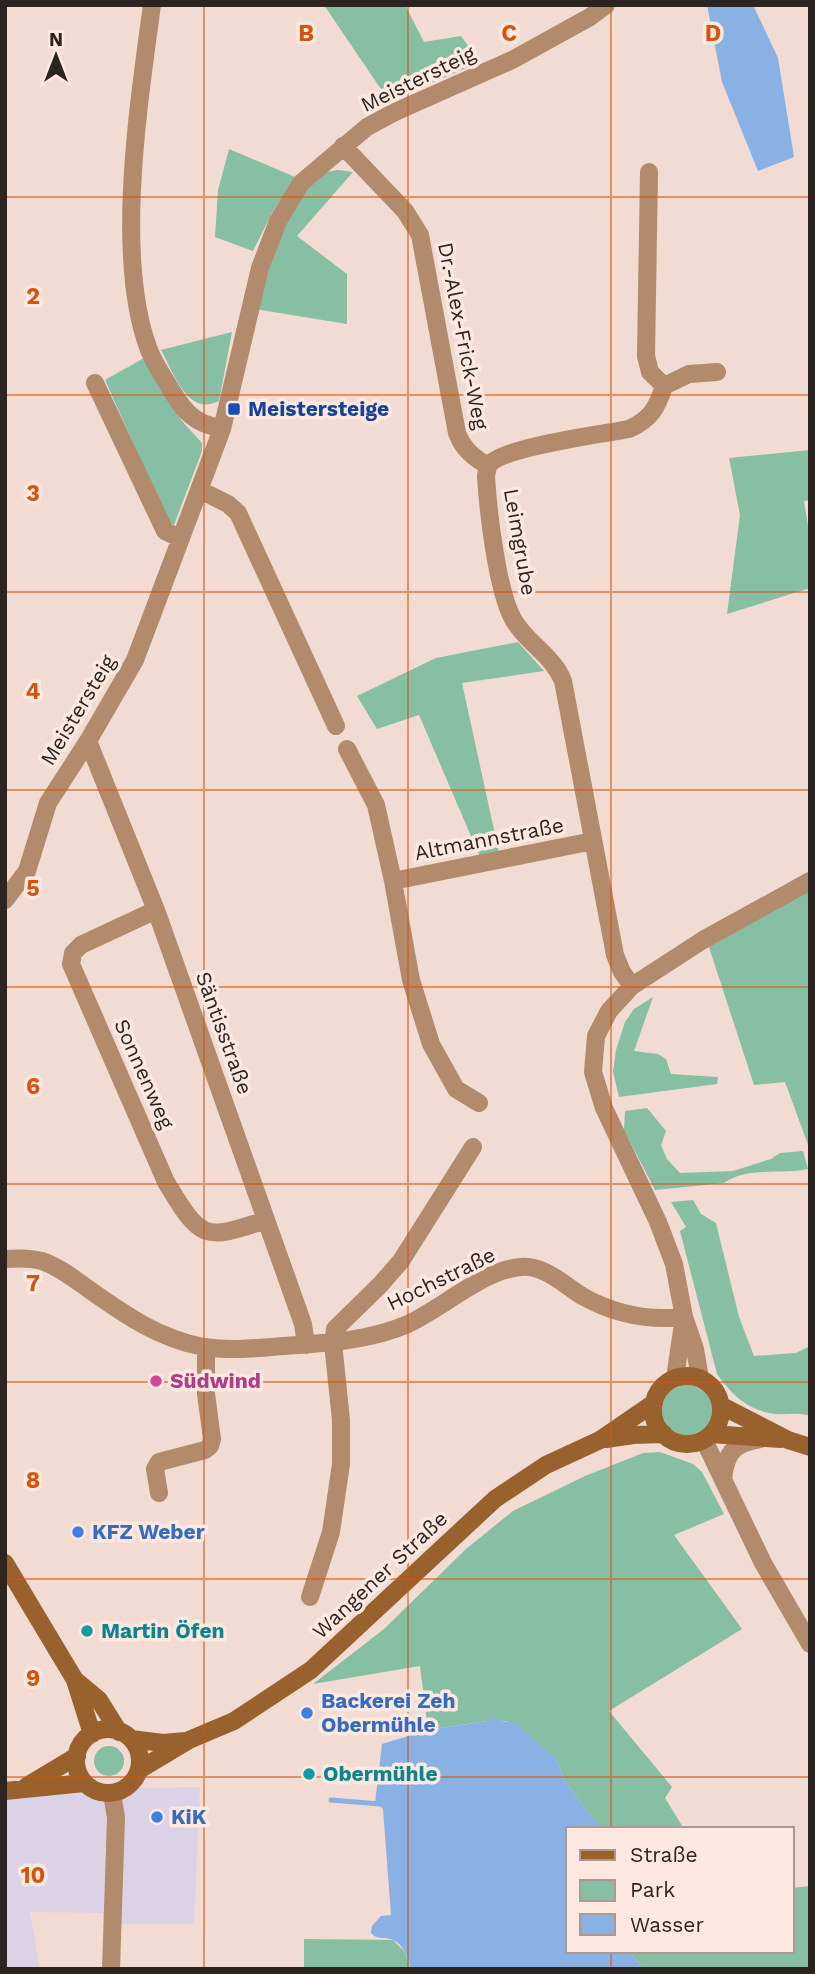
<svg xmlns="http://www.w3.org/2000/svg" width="815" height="1974" viewBox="0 0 815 1974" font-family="'Work Sans',sans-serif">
  <rect width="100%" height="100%" fill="#f1dbd3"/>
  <path fill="#dcd2e6" d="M200,1787L194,1924H118L101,1913L30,1912L40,1969H5V1800L60,1789L75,1790L95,1800L116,1802L136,1788Z"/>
  <path fill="#86bfa3" d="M324,5H405L424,42L461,36L480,62L389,101Z
    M229,149L295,177L273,211L253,251L215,237L218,190Z
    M338,170L353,172L297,236L347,274V324L255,309L286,221L313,180L326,172Z
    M232,332L219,401C187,417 174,373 161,350Z
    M144,358L182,421L202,443V451L174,525L169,523L105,380Z
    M810,450V500L804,501L810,538V588L727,614L740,515L729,458Z
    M518,642L544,671L462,683L499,853L480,857L419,715L377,729L357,696L436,658Z
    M810,890V1150L785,1082L754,1085L709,947Z
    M653,997L634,1051L658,1054L666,1059L671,1074L718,1077L717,1084L619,1097L613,1072L616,1050L625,1022L634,1009Z
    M647,1108L666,1131L661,1145L667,1159L680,1173L733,1171L771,1159L780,1153L803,1151L808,1169C782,1175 747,1166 724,1183L655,1190L624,1130L625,1111Z
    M693,1200L701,1214L716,1223L739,1317L754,1356L796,1353L810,1346V1416C798,1412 788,1415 776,1414C748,1411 732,1395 717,1374L680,1231L686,1227L671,1202Z
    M662 1410a25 25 0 1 1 50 0a25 25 0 1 1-50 0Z
    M660,1452L693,1464L702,1472L724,1514L674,1535L742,1629L609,1711L672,1787L665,1798L684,1829H598L597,1824L566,1783L556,1759L506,1721H488L428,1730L420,1666L313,1684L384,1629L466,1549L513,1511L585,1476L643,1453Z
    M94 1761a15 15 0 1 1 30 0a15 15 0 1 1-30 0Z
    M810,1886V1969H644L628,1951H792V1888Z
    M304,1939L393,1940L405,1952L411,1969H304Z"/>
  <path fill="#8ab1e3" d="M707,5H753L778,58L794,157L758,171L722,82Z
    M491,1717L499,1721L515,1722L556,1759L566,1783L598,1825V1829H568V1951H628L644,1969H411C408,1958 404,1945 393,1940C384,1936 378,1941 371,1933L372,1926L381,1916L391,1915L383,1809L375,1803L382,1744L428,1730L488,1721Z"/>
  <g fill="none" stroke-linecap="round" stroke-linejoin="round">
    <path stroke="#8ab1e3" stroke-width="5" d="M331,1800L380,1804"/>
    <path stroke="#b18b6b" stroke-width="18" d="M152,5C139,102 114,258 149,350C154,363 163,376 170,388C176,398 183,410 193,417C201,424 212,426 222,429
      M343,146L405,211L420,235L457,433C463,449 473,457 488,466
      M649,172L646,356L650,372L664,386
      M95,383L165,531L180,538
      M200,490L228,504L238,513L336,726
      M88,741L156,910L303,1324L306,1345
      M347,749L376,805L393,881L411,980L431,1044L456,1089L479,1103
      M393,881L593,841
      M5,900L27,871L48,803L88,741L135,660L222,429L260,268L278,221L301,183L367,127L395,112L512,60L590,17L606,5
      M156,910L81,945L73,953L71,964L166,1182C201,1240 203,1241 266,1220
      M632,986L622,972L615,955L563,681C553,655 526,643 513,619C497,590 488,510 486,476C486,475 488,467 488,466C500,447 604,434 629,429C651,419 657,408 664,386L689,374L717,372
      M5,1259C17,1258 31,1258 42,1261C59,1267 73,1278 87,1288C124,1314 159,1339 204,1347C231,1351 258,1348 284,1346C325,1343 369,1341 408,1324C443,1308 483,1270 521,1267C545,1265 564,1285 582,1296C614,1314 648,1321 684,1317
      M675,1378L684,1317
      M700,1378L695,1349L684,1317L674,1264L658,1222L604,1108L593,1072L596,1036L609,1011L632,986L703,940L810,881
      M704,1440L763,1563L810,1644
      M723,1479C726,1451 734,1444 761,1439
      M159,1493L155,1469L159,1462L205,1450L210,1446L212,1439L206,1394V1347
      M310,1597L331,1532L341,1464V1420L333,1343L335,1329L380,1285L401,1261L473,1147
      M111,1969L116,1818L112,1793"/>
    <path stroke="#98612d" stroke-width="18" d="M653 1410a34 34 0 1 1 68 0a34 34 0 1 1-68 0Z
      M722,1406L788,1440L810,1447
      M711,1434L781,1439
      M606,1439L633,1435L664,1434
      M5,1563L75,1680L92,1734
      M75,1680L99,1700L119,1732
      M76 1761a32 32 0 1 1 64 0a32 32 0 1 1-64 0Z
      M131,1739L163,1743L186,1741
      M139,1770L189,1740L234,1721L311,1670L495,1499L546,1465L600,1440L654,1403
      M27,1786L77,1756
      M5,1791L84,1783"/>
  </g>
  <path fill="none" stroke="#d5540e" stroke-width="2" stroke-opacity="0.55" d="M204,5V1969M408,5V1969M611,5V1829M5,197H810M5,395H810M5,592H810M5,790H810M5,987H810M5,1184H810M5,1382H810M5,1579H810M5,1777H810M611,1951V1969"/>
  <rect fill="#1a4fb4" stroke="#ffe8e0" stroke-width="2.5" x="227" y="402" width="14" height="14" rx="3.5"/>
  <circle fill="#d1479c" stroke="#ffe8e0" stroke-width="2.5" cx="156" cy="1381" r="7"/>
  <g fill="#3f7fe0" stroke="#ffe8e0" stroke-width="2.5">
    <circle cx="78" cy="1532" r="7"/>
    <circle cx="307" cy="1713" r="7"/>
    <circle cx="157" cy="1817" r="7"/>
  </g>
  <g fill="#0f9aa8" stroke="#ffe8e0" stroke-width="2.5">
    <circle cx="87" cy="1631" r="7"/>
    <circle cx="309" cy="1774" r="7"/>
  </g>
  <g text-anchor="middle" stroke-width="7" stroke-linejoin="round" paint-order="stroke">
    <g font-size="21" fill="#2c2421" stroke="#ffe8e0">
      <text transform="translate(418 79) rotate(-26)" y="7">Meistersteig</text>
      <text transform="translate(463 336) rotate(79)" y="7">Dr.-Alex-Frick-Weg</text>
      <text transform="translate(520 542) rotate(80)" y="7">Leimgrube</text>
      <text transform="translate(78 710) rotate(-59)" y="7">Meistersteig</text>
      <text transform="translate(489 839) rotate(-11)" y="7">Altmannstraße</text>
      <text transform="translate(224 1033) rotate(70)" y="7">Säntisstraße</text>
      <text transform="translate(144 1074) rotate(66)" y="7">Sonnenweg</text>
      <text transform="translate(441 1279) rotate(-26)" y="7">Hochstraße</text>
      <text transform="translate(380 1575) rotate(-43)" y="7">Wangener Straße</text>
    </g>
    <g font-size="21" font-weight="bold" fill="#164399" stroke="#ffe8e0" text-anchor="start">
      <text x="248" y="416">Meistersteige</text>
    </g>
    <g font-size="21" font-weight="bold" fill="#b23c85" stroke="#ffe8e0" text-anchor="start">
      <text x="170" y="1388">Südwind</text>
    </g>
    <g font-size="21" font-weight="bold" fill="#366cbe" stroke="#ffe8e0" text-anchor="start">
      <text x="92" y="1539">KFZ Weber</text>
      <text x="321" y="1708">Backerei Zeh<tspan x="321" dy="24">Obermühle</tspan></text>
      <text x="171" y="1824">KiK</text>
    </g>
    <g font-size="21" font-weight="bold" fill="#0d838f" stroke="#ffe8e0" text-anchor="start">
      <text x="101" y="1638">Martin Öfen</text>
      <text x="323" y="1781">Obermühle</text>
    </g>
  </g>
  <g font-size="23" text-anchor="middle" font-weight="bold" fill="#d5540e" stroke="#ffe8e0" stroke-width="7" stroke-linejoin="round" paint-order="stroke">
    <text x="306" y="41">B</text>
    <text x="509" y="41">C</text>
    <text x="713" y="41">D</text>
    <text x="33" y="304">2</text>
    <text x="33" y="501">3</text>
    <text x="33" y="699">4</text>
    <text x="33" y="896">5</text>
    <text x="33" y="1094">6</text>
    <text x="33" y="1291">7</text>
    <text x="33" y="1488">8</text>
    <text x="33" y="1686">9</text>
    <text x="33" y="1883">10</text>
  </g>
  <rect width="815" height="1974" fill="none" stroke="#2c2421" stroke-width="14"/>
  <rect x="566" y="1827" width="228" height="126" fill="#ffe8e0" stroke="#ab9a94" stroke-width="2"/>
  <rect x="580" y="1850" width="35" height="10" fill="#98612d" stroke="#ab9a94" stroke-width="2"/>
  <text x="630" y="1862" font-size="21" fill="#2c2421">Straße</text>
  <rect x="580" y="1880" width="35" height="21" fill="#86bfa3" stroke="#ab9a94" stroke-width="2"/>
  <text x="630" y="1897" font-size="21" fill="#2c2421">Park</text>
  <rect x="580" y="1914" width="35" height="21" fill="#8ab1e3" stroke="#ab9a94" stroke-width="2"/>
  <text x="630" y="1932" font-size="21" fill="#2c2421">Wasser</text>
  <g transform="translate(56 56)" stroke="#ffe8e0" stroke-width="5" paint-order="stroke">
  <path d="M0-5L12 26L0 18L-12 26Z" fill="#2c2421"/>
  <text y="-10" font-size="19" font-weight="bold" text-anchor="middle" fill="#2c2421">N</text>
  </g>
</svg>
